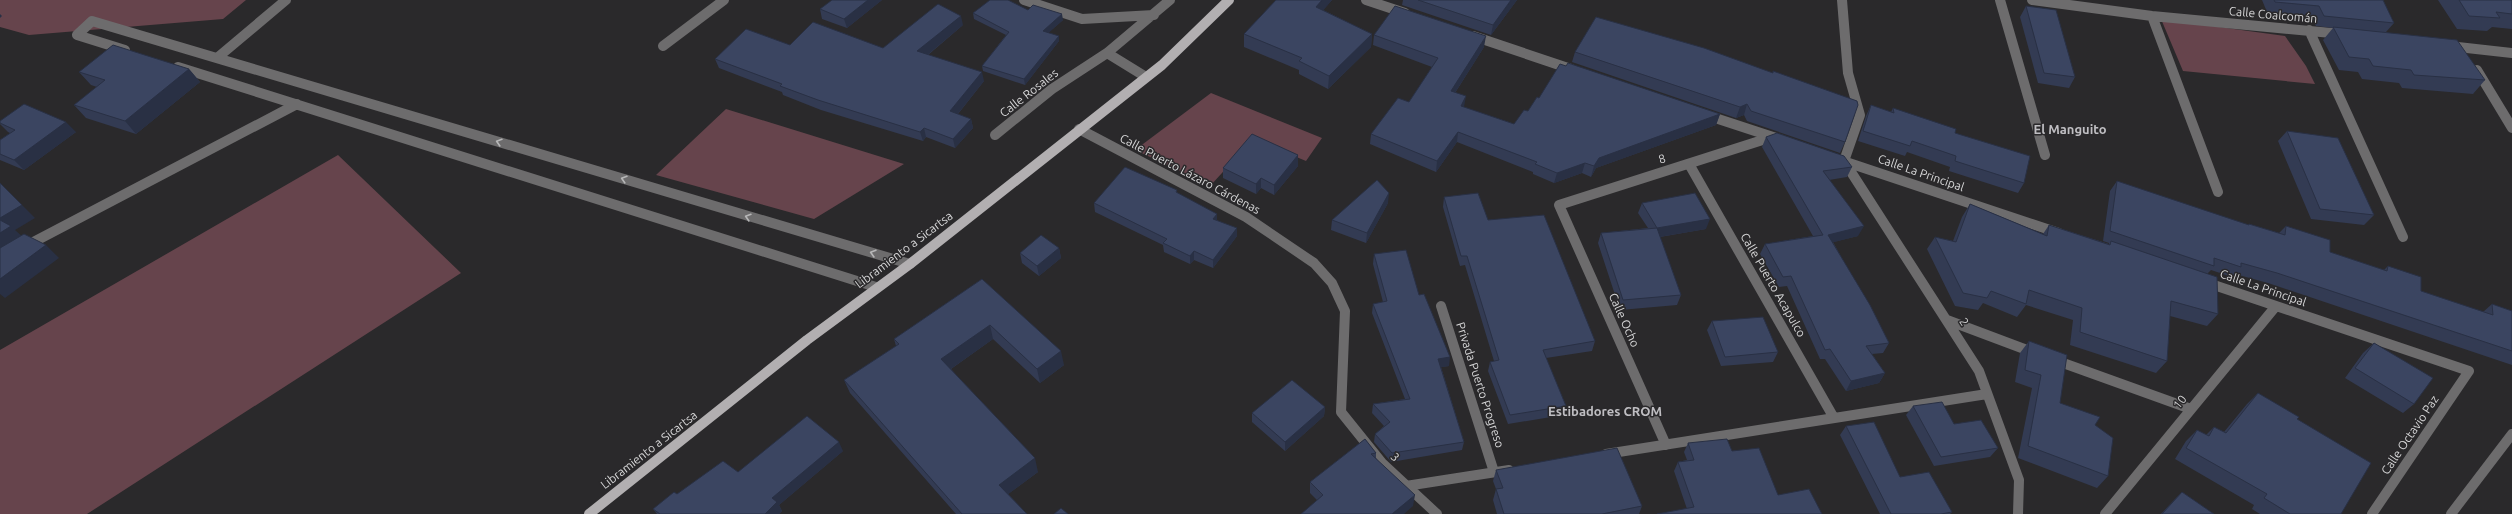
<svg xmlns="http://www.w3.org/2000/svg" width="2512" height="514" viewBox="0 0 2512 514" font-family="Ubuntu,sans-serif">
  <rect width="100%" height="100%" fill="#2a292b"/>
  <path fill="#66444c" d="M0,0H246L223,19L29,35L0,27Z
    M2161,19L2285,36L2306,66L2315,84L2183,71Z
    M1211,93L1322,138L1306,161L1253,139L1211,185L1135,150Z
    M726,109L904,164L814,219L656,175Z
    M338,155L461,273L87,514H0V350Z"/>
  <g fill="none" stroke-linecap="round" stroke-linejoin="round">
    <path stroke="#6d6c6d" stroke-width="10" d="M1024,0L1082,19L1154,15
      M1366,0L1405,13
      M1842,0L1848,73L1860,115L1844,161L1979,371L2019,480L2018,514
      M2000,0L2045,155
      M2032,0L2152,16L2342,34
      M2152,16L2218,192
      M2309,30L2403,237
      M1473,36L1571,69
      M663,46L724,0
      M2449,46L2512,53
      M125,50L77,35L92,21L910,264
      M1107,53L1146,77
      M217,58L286,0
      M178,67L876,287
      M2477,70L2512,128
      M1706,115L1782,140
      M1079,129L1246,217L1314,263L1332,283L1345,311L1341,412L1382,463L1437,514
      M995,135L1052,89L1107,53L1170,0
      M1837,159L2059,233
      M1689,164L1834,418
      M24,247L297,104
      M2205,282L2469,371L2372,514
      M1441,306L1494,472
      M1947,320L2035,353
      M2052,359L2191,409
      M1666,445L1559,205L1772,137
      M1606,454L1987,394
      M1406,486L1509,470
      M2105,514L2276,306
      M2451,514L2512,434"/>
    <path stroke="#b2afb1" stroke-width="10" d="M589,514L807,340L910,264L1162,65L1229,0"/>
  </g>
  <path fill="#333b53" d="M882,0L847,28L822,19L820,9Z
    M1276,0H1332L1323,10L1372,34L1371,47L1328,89L1299,74V70L1244,47V34Z
    M1403,0H1517L1491,35L1402,5Z
    M2262,0H2383L2394,23L2386,32L2485,80L2473,94L2402,88L2399,83L2362,79L2358,72L2339,70L2323,40L2333,28L2316,26L2311,16L2267,12Z
    M2438,0H2512V29L2492,27L2487,31L2457,29Z
    M2026,6L2075,77L2069,88L2038,83L2020,17Z
    M1028,10L1063,20L1048,33L1059,41L1025,85L983,71L982,66L1006,35L974,19L973,13Z
    M1596,17L1845,142L1840,153L1747,121L1744,115L1736,118L1572,62L1575,52Z
    M963,25L928,55L984,81L958,114L971,119L973,128L955,148L926,137L923,141L821,110L783,95L782,92L719,68L715,59L790,45L883,48Z
    M1374,35L1484,47L1455,93L1464,107L1514,124L1528,111L1539,98L1720,114L1716,125L1596,168L1591,177L1582,173L1554,183L1533,174V172L1457,142L1436,172L1370,144L1371,134L1409,102L1432,67L1373,45Z
    M189,69L200,82L136,134L86,118L74,105L97,87L91,85L79,72Z
    M1871,105L1891,112L1893,108L1955,133L2024,183L2018,193L1949,171L1950,167L1907,152L1905,156L1858,141L1866,116Z
    M0,121L76,132L24,170L0,160V140L10,133L8,132L0,124Z
    M2287,131L2374,215L2364,225L2311,219L2278,141Z
    M1766,137L1852,167L1847,177L1829,180L1858,236L1833,242L1889,343L1883,353L1872,354L1885,373L1879,383L1846,391L1825,359H1820L1787,286L1779,287L1760,254L1765,244L1813,236L1762,147Z
    M1298,155V166L1274,195L1261,188L1256,194L1223,178V168Z
    M2117,181L2248,225L2249,224L2279,233L2286,226L2330,252L2384,270L2388,266L2421,291L2483,312L2492,304L2512,311V365L2268,283L2235,274L2232,277L2211,270L2207,274L2218,314L2207,326L2170,316L2167,361L2156,373L2070,345L2073,320L2026,305L2017,317L1983,303L1978,310L1955,306L1927,249L1935,237L1953,241L1962,217L1970,204L2043,234L2049,225L2109,244V243L2103,241L2110,191Z
    M1177,190V193L1217,214V220L1237,236L1213,268L1194,260L1190,264L1164,252L1163,245L1095,212L1094,203Z
    M1444,197L1488,220L1595,341L1592,351L1546,358L1566,406L1563,415L1508,424L1488,371L1490,362L1494,361L1465,265L1460,266L1443,207Z
    M1388,203L1366,243L1331,230L1332,220Z
    M1642,203L1706,229L1660,237L1681,295L1677,305L1620,310L1598,243L1601,233L1648,228L1638,213Z
    M1059,248L1061,258L1039,276L1022,263L1020,253Z
    M1374,254L1419,295L1449,366L1441,367L1464,442L1462,450L1391,462L1374,442L1375,434L1384,426L1372,413L1373,404L1405,399L1372,313L1373,304L1383,302L1373,264Z
    M982,279L1064,365L1040,383L993,339L951,369L1038,472L1008,494L1027,514H956L850,393L844,380L896,346L894,339Z
    M1712,321L1778,352L1773,362L1721,366L1707,330Z
    M2029,341L2060,403L2095,425L2108,476L2097,488L2018,458L2032,388L2015,382L2020,353Z
    M2374,343L2414,404L2403,413L2345,378L2363,353Z
    M2258,393L2297,419L2341,514H2260L2252,509L2254,505L2175,459L2186,441L2197,430L2206,435L2214,427L2224,432L2247,404Z
    M1913,406L1954,424L1998,448L1990,457L1934,466L1906,415Z
    M1325,407L1324,416L1285,451L1252,422V413Z
    M1846,426L1900,477L1952,512L1950,514H1880L1840,435Z
    M1365,439L1376,453V458L1413,506L1317,500L1310,493V482Z
    M1688,443L1732,451L1778,495L1687,509L1674,471L1678,462L1687,460L1684,452Z
    M843,451L779,505L782,511L779,514H657L653,509L677,494L738,472Z
    M1496,470L1642,506L1639,514H1497L1493,500L1496,489L1493,481Z
    M2182,492L2214,514H2161L2173,501Z"/>
  <path fill="#293044" d="M868,0H882L847,28L844,19Z
    M1322,0H1332L1315,20L1316,7Z
    M1511,0H1517L1491,35L1493,25Z
    M0,14L2,16L0,18Z
    M1062,14L1063,20L1044,37L1043,31Z
    M961,16L963,25L920,61L917,51Z
    M1372,34L1371,47L1328,89L1329,76Z
    M1059,36V41L1025,85L1024,79Z
    M1486,36L1484,47L1449,102L1451,91Z
    M189,69L200,82L136,134L125,121Z
    M982,72L984,81L952,121L950,111Z
    M1466,96L1464,107L1461,106Z
    M1747,104L1744,115L1736,118L1740,107Z
    M1720,114L1716,125L1596,168L1591,177L1594,166L1599,158Z
    M971,119L973,128L955,148L953,139Z
    M66,122L76,132L24,170L14,160Z
    M924,128L926,137L923,141L920,132Z
    M1458,132L1457,142L1436,172L1437,161Z
    M1298,155V166L1274,195V185Z
    M1585,163L1582,173L1554,183L1557,173Z
    M1261,178V188L1256,194V184Z
    M0,183L35,218L15,230L25,239L0,254Z
    M1389,193L1388,203L1366,243L1367,233Z
    M1217,214V223L1213,219Z
    M1710,219L1706,229L1653,238L1657,228Z
    M1864,226L1858,236L1823,245L1828,235Z
    M1237,228V236L1213,268V260Z
    M46,245L59,258L5,298L0,294V279Z
    M1059,248L1061,258L1039,276L1037,266Z
    M1194,251V260L1190,264V256Z
    M990,325L993,339L945,373L941,359Z
    M1061,351L1064,365L1040,383L1037,369Z
    M1450,357L1449,366L1437,368L1438,359Z
    M1885,373L1879,383L1846,391L1851,381Z
    M1325,407L1324,416L1285,451V442Z
    M839,442L843,451L779,505L782,511L779,514H765L772,498Z
    M1035,458L1038,472L1003,498L999,485Z
    M1415,495L1413,506L1404,514H1392Z"/>
  <path fill="#3b4561" stroke="#293044" d="M832,0H868L844,19L820,9Z
    M990,0H1008L1028,10L1033,5L1062,14L1043,31L1059,36L1024,79L982,66L1009,32L973,13Z
    M1276,0H1322L1316,7L1372,34L1329,76L1299,61L1302,58L1244,34Z
    M1418,0H1511L1493,25Z
    M2274,0H2383L2394,23L2324,16L2319,6L2275,2Z
    M2459,0H2512V14L2496,12L2500,18L2469,16Z
    M938,4L961,16L917,51L982,72L950,111L971,119L953,139L924,128L920,132L818,100L780,86L782,84L715,59L746,29L790,45L813,22L883,48Z
    M1395,6L1486,36L1451,91L1466,96L1461,106L1514,124L1524,110L1528,111L1537,97L1539,98L1560,64L1566,66L1568,63L1720,114L1599,158L1594,166L1585,163L1557,173L1535,164L1537,162L1458,132L1437,161L1371,134L1398,98L1409,102L1438,58L1374,35Z
    M2026,6L2056,10L2075,77L2044,73Z
    M1596,17L1704,48L1773,73V71L1857,101L1858,105L1845,142L1751,111L1747,104L1740,107L1575,52Z
    M2333,27L2457,40L2485,80L2414,75L2411,70L2373,66L2369,59L2349,57Z
    M113,45L189,69L125,121L74,105L105,80L79,72Z
    M24,104L66,122L14,160L0,154V140L15,130L0,123V121Z
    M1871,105L1894,113L1893,108L1956,129L1955,133L2030,156L2024,183L1955,161L1956,156L1912,141L1910,146L1863,131Z
    M2287,131L2338,138L2374,215L2320,209Z
    M1777,133L1844,156L1852,167L1823,171L1864,226L1828,235L1870,305L1889,343L1866,346L1885,373L1851,381L1830,349L1825,350L1791,276L1783,277L1765,244L1823,235L1766,137Z
    M1252,134L1298,155L1274,185L1261,178L1256,184L1223,168Z
    M1125,167L1177,190L1176,192L1217,214L1213,219L1237,228L1213,260L1194,251L1190,256L1163,243L1167,239L1094,203Z
    M1377,180L1389,193L1367,233L1332,220Z
    M2117,181L2249,225V224L2285,235L2286,226L2330,240V252L2387,271L2388,266L2421,277V291L2493,315L2492,304L2512,311V351L2277,273L2241,263V267L2214,258V266L2110,231Z
    M0,183L22,205L0,218Z
    M1478,193L1488,220L1544,215L1595,341L1543,350L1566,406L1510,415L1490,362L1499,360L1467,256H1461L1444,197Z
    M1695,193L1710,219L1657,228L1642,203Z
    M1970,204L2047,236L2049,225L2110,245L2111,241L2217,277L2218,314L2171,301L2167,361L2080,332L2082,308L2029,290L2026,304L1991,291L1987,298L1963,293L1935,237L1956,242Z
    M0,220L11,226L0,233Z
    M1657,228L1681,295L1623,300L1601,233Z
    M24,234L46,245L0,279V248Z
    M1041,235L1059,248L1037,266L1020,253Z
    M1406,250L1419,295L1424,294L1450,357L1438,359L1464,442L1392,453L1375,434L1390,422L1373,404L1410,399L1373,304L1387,301L1374,254Z
    M982,279L1061,351L1037,369L990,325L941,359L1035,458L999,485L1027,514H962L844,380L899,344L894,339Z
    M1763,317L1778,352L1725,357L1712,321Z
    M2029,341L2067,355L2060,403L2100,417L2095,425L2113,438L2108,476L2028,446L2041,375L2025,370Z
    M2374,343L2433,378L2414,404L2355,368Z
    M1292,380L1325,407L1285,442L1252,413Z
    M2258,393L2299,417L2297,419L2371,463L2341,514H2290L2264,498L2267,494L2186,448L2197,430L2209,436L2214,427L2226,433Z
    M1942,402L1954,424L1981,420L1998,448L1941,457L1913,406Z
    M807,416L839,442L772,498L777,502L765,514H660L653,509L674,492L677,494L723,461L738,472Z
    M1874,422L1900,477L1929,472L1952,512L1941,514H1891L1846,426Z
    M1365,439L1376,453L1371,454L1415,495L1392,514H1301L1323,495L1310,482Z
    M1727,439L1732,451L1759,448L1778,495L1809,489L1822,514H1657L1694,507L1678,462L1694,460L1688,443Z
    M1617,448L1642,506L1602,514H1504L1496,489L1503,488L1496,470Z
    M2182,492L2214,514H2162Z
    M1061,508L1068,514H1054Z"/>
  <defs><path id="oneway-chevron" d="M-2-3.5L2.5 0L-2 3.5" fill="none" stroke-width="1.6" stroke-linecap="round" stroke-linejoin="round"/></defs>
  <g stroke="#b7b7b8">
    <use href="#oneway-chevron" transform="translate(499 142) rotate(-163)"/>
    <use href="#oneway-chevron" transform="translate(624 179) rotate(-163)"/>
    <use href="#oneway-chevron" transform="translate(748 217) rotate(-163)"/>
    <use href="#oneway-chevron" transform="translate(873 253) rotate(-164)"/>
  </g>
  <g text-anchor="middle" stroke-width="3" stroke-linejoin="round" paint-order="stroke">
    <g font-size="12" fill="#d7d7d8" stroke="#2a292b">
      <text transform="translate(2273 15) rotate(5)" y="4">Calle Coalcomán</text>
      <text transform="translate(1029 93) rotate(-38)" y="4">Calle Rosales</text>
      <text transform="translate(1662 159) rotate(-17)" y="4">8</text>
      <text transform="translate(1921 173) rotate(19)" y="4">Calle La Principal</text>
      <text transform="translate(1190 174) rotate(28)" y="4">Calle Puerto Lázaro Cárdenas</text>
      <text transform="translate(904 250) rotate(-37)" y="4">Libramiento a Sicartsa</text>
      <text transform="translate(1773 285) rotate(60)" y="4">Calle Puerto Acapulco</text>
      <text transform="translate(2263 288) rotate(19)" y="4">Calle La Principal</text>
      <text transform="translate(1624 320) rotate(66)" y="4">Calle Ocho</text>
      <text transform="translate(1964 322) rotate(57)" y="4">2</text>
      <text transform="translate(1480 385) rotate(72)" y="4">Privada Puerto Progreso</text>
      <text transform="translate(2180 402) rotate(-51)" y="4">10</text>
      <text transform="translate(2410 435) rotate(-56)" y="4">Calle Octavio Paz</text>
      <text transform="translate(649 450) rotate(-38)" y="4">Libramiento a Sicartsa</text>
      <text transform="translate(1395 457) rotate(45)" y="4">3</text>
    </g>
    <g font-size="13" font-weight="bold" fill="#bfbec2" stroke="#2a292b">
      <text x="2070" y="134">El Manguito</text>
      <text x="1605" y="416">Estibadores CROM</text>
    </g>
  </g>
</svg>
